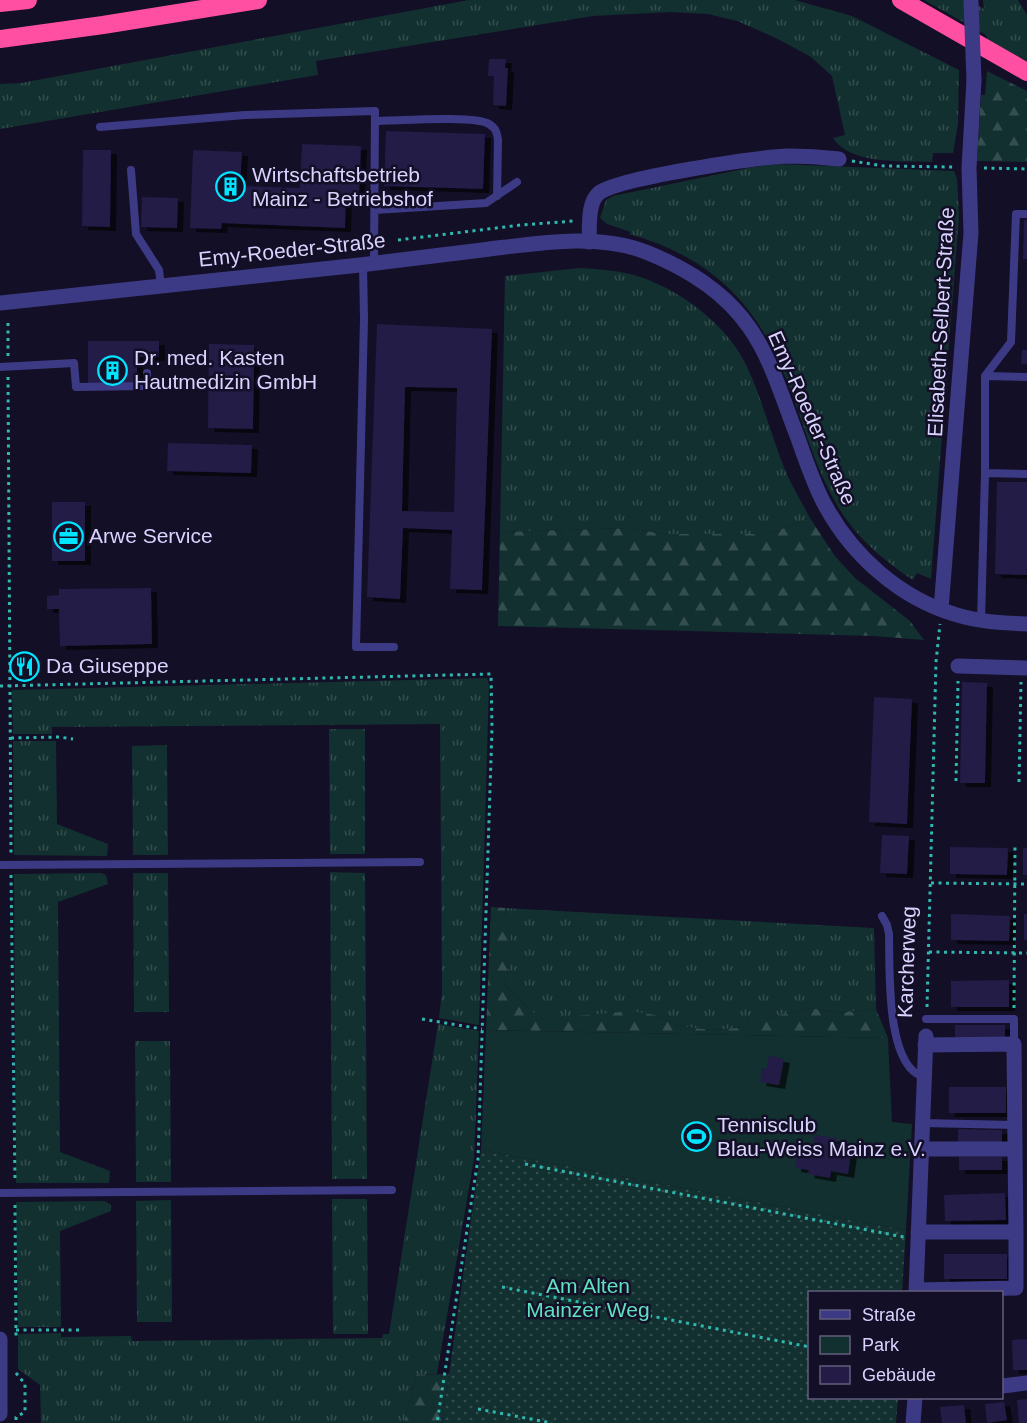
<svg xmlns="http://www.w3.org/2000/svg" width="1027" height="1423" viewBox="0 0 1027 1423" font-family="Helvetica,sans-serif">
  <defs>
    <pattern id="grass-tufts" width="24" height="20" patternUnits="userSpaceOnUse" patternTransform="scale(1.5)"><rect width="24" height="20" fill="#12302f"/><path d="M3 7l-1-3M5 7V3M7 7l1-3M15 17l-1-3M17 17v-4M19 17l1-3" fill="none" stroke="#344d4e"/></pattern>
    <pattern id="forest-firs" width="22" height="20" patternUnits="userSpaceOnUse" patternTransform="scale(1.5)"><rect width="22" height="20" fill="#12302f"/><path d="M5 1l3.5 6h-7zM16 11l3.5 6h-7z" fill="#344d4e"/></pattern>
    <pattern id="garden-dots" width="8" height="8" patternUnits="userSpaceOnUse" patternTransform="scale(1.5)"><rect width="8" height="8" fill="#12302f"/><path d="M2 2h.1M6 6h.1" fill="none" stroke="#344d4e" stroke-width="1.8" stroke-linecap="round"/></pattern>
    <filter id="shadow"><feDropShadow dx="6" dy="4" stdDeviation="0" flood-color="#0009"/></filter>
  </defs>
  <rect width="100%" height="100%" fill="#130f26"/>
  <path fill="url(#grass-tufts)" d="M469,0H795L852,16L959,70L958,124L953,153H933L932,162C904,161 850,165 833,138L845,135L832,76L811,57L776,38L737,21L708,14L671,12L593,16L316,61L318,75L0,129V84L21,83Z
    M924,0H968L984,9L983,0H1018L1027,15V61L988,40L986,35Z
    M778,164L954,171L957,179L959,215L931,579L917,573L913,580C883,560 854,536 836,503C813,463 802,418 785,376C755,300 707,256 629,234L631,232L607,224L600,218L606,200L613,196L753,167Z
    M579,268C596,269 613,270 630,274C677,286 729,325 748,369C762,400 771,433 783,465C790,483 801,501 810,518L769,534H663L630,528L500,532L505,276Z
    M487,678L489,685L479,1025L439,1018L442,992L440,724L52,727V734H13L12,690Z
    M329,729H365V854H330Z
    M13,741H56L57,824L108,844L107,856L14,855Z
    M167,745L168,855H133L132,746Z
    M330,872L365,873L367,1179H332Z
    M101,873L106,875L108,884L58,902L60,1152L110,1171L109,1183H16L14,874Z
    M133,873H168L169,1012H134Z
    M505,908L874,928L876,1009L839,1013L810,1008L767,1018H748L749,1027L712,1030L686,1027L671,1023L655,1015L550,1019L532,1012L505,985L509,965Z
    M438,1024L479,1031L474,1159L437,1374L416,1375L404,1423H41L40,1385L18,1369V1334L61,1333V1337L131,1336L132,1341L382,1338L383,1334H389Z
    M135,1041H170L171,1182H136Z
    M332,1199H367L368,1334H333Z
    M171,1200L172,1322H137L136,1201Z
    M105,1201L111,1205V1211L60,1231L61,1327H18L16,1202Z"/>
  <path fill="url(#forest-firs)" d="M987,71L1027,91V162L977,161L981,95H985Z
    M810,518L834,555L855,578L910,621L924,640L874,636L498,626L500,532L630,528L663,534H769Z
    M491,907L505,908V914L512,920L509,965L505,985L532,1012L551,1018L632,1011L655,1015L671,1023L686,1027L712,1030L749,1027L748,1018H767L810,1008L839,1013L876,1009L888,1038L486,1030Z
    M449,1374L442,1423H404L416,1375Z"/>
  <path fill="#12302f" d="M486,1030L888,1038L892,1122L912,1124L906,1230L481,1150Z"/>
  <path fill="url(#garden-dots)" d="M481,1150L906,1230L902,1292H810V1398H898L896,1423H442Z"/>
  <path fill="#241b47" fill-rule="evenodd" filter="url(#shadow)" d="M489,59H506L505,68H508L506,106L493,105L494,76H488Z
    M386,131L485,134L483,189L384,186Z
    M302,144L361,146L359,194L346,193L345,228L222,223L221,229L190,228L193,150L242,152L240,186L300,188Z
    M83,150H111L110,227L82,226Z
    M142,197L178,198L177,228L141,227Z
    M1024,220H1027V259H1023Z
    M377,324L492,329L482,590L450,589L452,530L403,528L400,599L367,597ZM405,387L457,388L454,512L402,511Z
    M88,341H159V357H137V383H88Z
    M209,344L254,345L253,429L208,428Z
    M1022,350H1027V364H1021Z
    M168,443L252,445L251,473L167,471Z
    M997,482H1027V575L995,574Z
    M52,502H85V561H52Z
    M151,588L152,644L60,646L59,609H47V596L59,595V589Z
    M32,660V672H17V661Z
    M962,682L987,683L985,783H960Z
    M874,697L912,699L907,824L869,822Z
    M882,835L909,836L907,874L880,873Z
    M950,847L1008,848L1007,875L950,874Z
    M1023,848H1027V875H1023Z
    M951,914L1010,916L1009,941L951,940Z
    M1024,914H1027V940H1024Z
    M1009,980V1007H951V981Z
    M955,1025H1005V1037H955Z
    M769,1056L784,1059L779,1085L760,1082L762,1068L767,1069Z
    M949,1087H1006V1113H949Z
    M958,1129L1002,1130V1143L958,1142Z
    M814,1135L837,1138L836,1144L852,1147L848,1174L831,1171L830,1178L808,1174L809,1170L795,1168L798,1146L812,1148Z
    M959,1157H1002V1170H959Z
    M1005,1193L1006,1220L945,1221L944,1195Z
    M944,1254H1007V1279H944Z
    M1027,1339V1370H1013L1012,1340Z
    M1027,1399V1423H1019L1017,1400Z
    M1004,1402L1007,1420L987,1423L985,1404Z
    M964,1405L966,1423H942L940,1407Z"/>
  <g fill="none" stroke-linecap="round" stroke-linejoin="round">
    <path stroke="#2fb8b0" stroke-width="3" stroke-dasharray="3 4.5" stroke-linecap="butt" d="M852,161L884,166L953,167
      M984,168L1027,169
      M398,240L521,225L574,221
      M8,356V321
      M8,377L11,854
      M0,686L491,674L492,728L478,1159L437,1423
      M11,738L59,737L73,739
      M956,781L958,681
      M1019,782L1021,682
      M11,875L15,1181
      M931,883L1027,884
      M929,952L1027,953
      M927,1007L936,662L940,624
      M1014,1008L1015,844
      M422,1019L482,1029
      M525,1164L904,1237
      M15,1205L16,1337
      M502,1287L810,1347
      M16,1330H79
      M16,1373L25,1384V1412L16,1417V1423
      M478,1409L552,1423"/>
    <path stroke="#3d3a85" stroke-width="8" d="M375,121C397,121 474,115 489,124C496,128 497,133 498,140L497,196
      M100,127L245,115L375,111L374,263
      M131,170L136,234L159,270L161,286
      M375,210L486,203L517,182
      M363,264L364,319L356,647H394
      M0,367L74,363L76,387L147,386V373
      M985,376L1027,377
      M985,473L1027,474
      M981,621L985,473V376L1011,342L1016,214H1027
      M0,865L420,862
      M882,916L887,925L889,934C890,967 885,1067 924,1077
      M926,1019H1014V1044
      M922,1123L1015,1125
      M0,1193L392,1190"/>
    <path stroke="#3d3a85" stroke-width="15" d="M589,242C590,227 587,203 599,193C618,178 759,157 789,156C806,156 822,157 839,159
      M941,609L971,233L969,168L974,80
      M958,666L1027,668
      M925,1045L1014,1044L1015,1149
      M918,1232H1016L1015,1149H922
      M916,1290L1016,1288V1232
      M916,1292L926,1036
      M0,1339V1414
      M1002,1386L1027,1383
      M913,1423L915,1398"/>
    <path stroke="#3d3a85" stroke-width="15" d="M0,303C120,290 240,278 360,265C401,260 441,255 482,250C534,244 595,232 646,252C686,268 724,291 749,327C771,358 782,397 796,433C805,457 813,484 826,507C853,556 900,598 954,614C978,622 1003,623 1027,624"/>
    <path stroke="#ff4fa3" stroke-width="18" d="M901,0L1027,72
      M0,3L28,0
      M0,39L103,25L258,0"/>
    <path stroke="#3d3a85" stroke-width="15" d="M971,2L974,80"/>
  </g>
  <defs>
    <symbol id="building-ring" viewBox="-11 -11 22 22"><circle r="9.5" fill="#130f26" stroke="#00e5ff" stroke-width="1.5"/><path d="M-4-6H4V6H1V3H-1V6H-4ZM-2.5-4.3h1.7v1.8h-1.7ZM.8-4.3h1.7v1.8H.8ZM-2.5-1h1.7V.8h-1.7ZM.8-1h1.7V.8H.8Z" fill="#00e5ff"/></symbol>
    <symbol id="office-ring" viewBox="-11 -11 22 22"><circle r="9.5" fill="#130f26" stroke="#00e5ff" stroke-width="1.5"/><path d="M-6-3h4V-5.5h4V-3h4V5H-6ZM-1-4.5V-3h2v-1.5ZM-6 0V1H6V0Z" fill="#00e5ff"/></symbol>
    <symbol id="restaurant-ring" viewBox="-11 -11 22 22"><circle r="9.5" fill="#130f26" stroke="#00e5ff" stroke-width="1.5"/><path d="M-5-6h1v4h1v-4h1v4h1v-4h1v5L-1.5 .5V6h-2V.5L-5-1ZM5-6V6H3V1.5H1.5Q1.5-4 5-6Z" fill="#00e5ff"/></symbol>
    <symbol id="stadium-ring" viewBox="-11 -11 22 22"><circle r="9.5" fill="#130f26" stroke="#00e5ff" stroke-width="1.5"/><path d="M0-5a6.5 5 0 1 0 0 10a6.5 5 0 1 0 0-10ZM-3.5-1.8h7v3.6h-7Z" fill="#00e5ff"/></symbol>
  </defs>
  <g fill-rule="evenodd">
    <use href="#building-ring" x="214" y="170" width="33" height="33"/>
    <use href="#building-ring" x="96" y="354" width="33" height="33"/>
    <use href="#office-ring" x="52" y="520" width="33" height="33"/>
    <use href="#restaurant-ring" x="8" y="650" width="33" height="33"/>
    <use href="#stadium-ring" x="680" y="1120" width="33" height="33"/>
  </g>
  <g text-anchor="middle" stroke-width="5" stroke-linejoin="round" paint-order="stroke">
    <g font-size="21" fill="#d9d4ff" stroke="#130f26" text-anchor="start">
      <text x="252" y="182">Wirtschaftsbetrieb<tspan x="252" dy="24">Mainz - Betriebshof</tspan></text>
      <text x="134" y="365">Dr. med. Kasten<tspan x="134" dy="24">Hautmedizin GmbH</tspan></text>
      <text x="89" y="543">Arwe Service</text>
      <text x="46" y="673">Da Giuseppe</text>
      <text x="717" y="1132">Tennisclub<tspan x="717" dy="24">Blau-Weiss Mainz e.V.</tspan></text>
    </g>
    <g font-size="21" fill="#d9d4ff" stroke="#130f26">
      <text transform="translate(292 250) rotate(-6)" y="7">Emy-Roeder-Straße</text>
      <text transform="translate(941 322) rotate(-87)" y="7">Elisabeth-Selbert-Straße</text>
      <text transform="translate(812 418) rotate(66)" y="7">Emy-Roeder-Straße</text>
      <text transform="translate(907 962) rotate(-88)" y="7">Karcherweg</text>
    </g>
    <g font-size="21" fill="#5fe0c0" stroke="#130f26">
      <text x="588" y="1293">Am Alten<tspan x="588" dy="24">Mainzer Weg</tspan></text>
    </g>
  </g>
  <rect x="808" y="1291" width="195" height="108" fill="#130f26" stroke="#625e7d" stroke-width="1.5"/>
  <rect x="820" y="1310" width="30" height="9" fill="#3d3a85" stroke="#625e7d" stroke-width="1.5"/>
  <text x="862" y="1321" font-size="18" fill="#d9d4ff">Straße</text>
  <rect x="820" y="1336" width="30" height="18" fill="#12302f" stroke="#625e7d" stroke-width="1.5"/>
  <text x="862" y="1351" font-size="18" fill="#d9d4ff">Park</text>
  <rect x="820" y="1366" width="30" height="18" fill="#241b47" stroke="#625e7d" stroke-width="1.5"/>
  <text x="862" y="1381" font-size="18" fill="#d9d4ff">Gebäude</text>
</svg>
